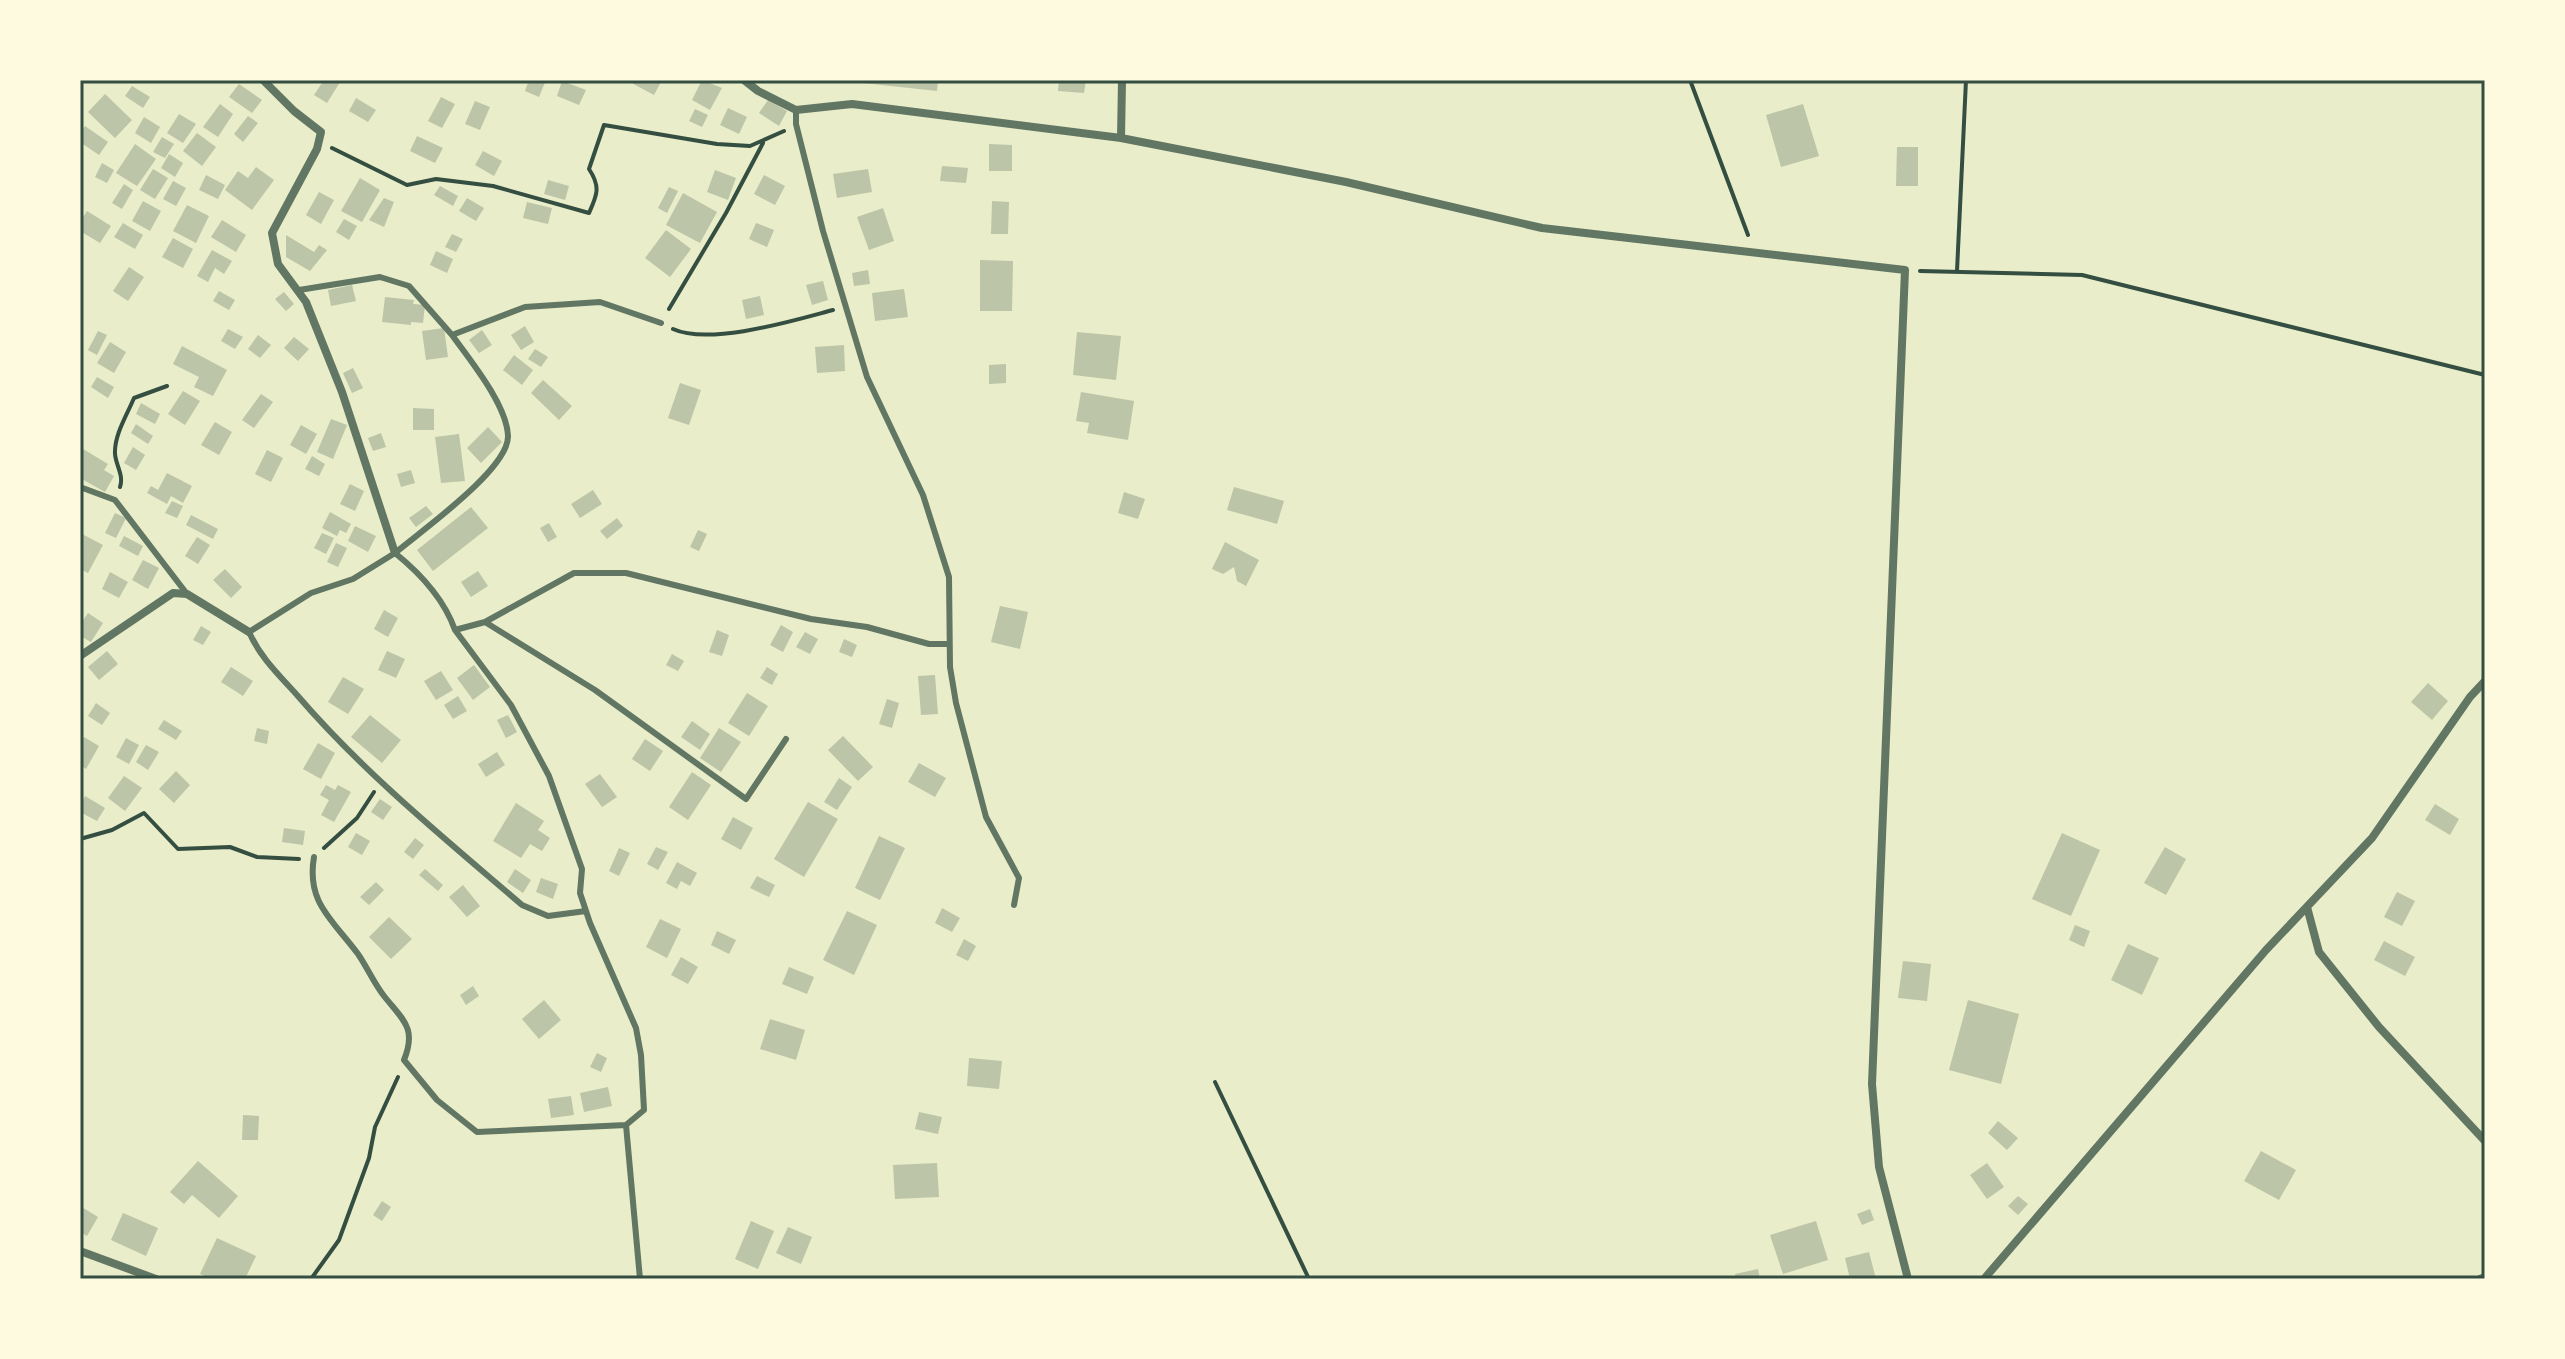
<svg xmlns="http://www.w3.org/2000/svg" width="2565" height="1359" viewBox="0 0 2565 1359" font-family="Ubuntu,sans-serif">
  <rect width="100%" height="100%" fill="#e9edc9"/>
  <path fill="#bcc5a7" d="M324,80L340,82L327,103L314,95Z
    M529,80H546L539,97L525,91Z
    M626,80H662L654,95Z
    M702,80L722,88L710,110L692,100Z
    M864,80H938L937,91L863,83Z
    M1059,80H1086L1084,93L1058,91Z
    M562,81L586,90L579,105L557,96Z
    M239,84L262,100L252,113L229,97Z
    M132,86L150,97L143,108L125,96Z
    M105,94L132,120L115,138L88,112Z
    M441,97L455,104L442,128L428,121Z
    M356,98L376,110L368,122L349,111Z
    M768,100L787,111L779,126L759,113Z
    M475,101L490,107L480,130L465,124Z
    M220,104L233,114L218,137L203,127Z
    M1803,104L1819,156L1781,167L1766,115Z
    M728,108L747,117L739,134L720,125Z
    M695,109L708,115L702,127L689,121Z
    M179,114L196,124L183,143L167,133Z
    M248,116L258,123L243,142L234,134Z
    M144,117L160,127L151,143L135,133Z
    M85,126L108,142L99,155L80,142V133Z
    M197,133L216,147L202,166L183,151Z
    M417,136L443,148L435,163L410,151Z
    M162,137L174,144L165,158L153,152Z
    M135,144L156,159L137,186L116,173Z
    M989,144L1012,145V171H989Z
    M1897,147H1918V186H1896Z
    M483,151L502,161L494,176L475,165Z
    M169,154L183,163L175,177L161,168Z
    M102,163L114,170L107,183L95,177Z
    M942,166L968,168L966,183L940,181Z
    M256,167L274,180L252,210L225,190L238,171L248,178Z
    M153,169L168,178L155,199L140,190Z
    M868,169L872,192L837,198L833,174Z
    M715,170L736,178L728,200L707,192Z
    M206,175L225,185L218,199L199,190Z
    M764,175L785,186L775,205L754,194Z
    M360,178L380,190L362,222L341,211Z
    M548,180L569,186L565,200L544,194Z
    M173,181L186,188L176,206L163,199Z
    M124,184L133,190L122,209L112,203Z
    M440,186L458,196L453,206L434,195Z
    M669,187L678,191L667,213L658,208Z
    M319,192L334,200L321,224L306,215Z
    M683,193L717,212L700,243L666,225Z
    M384,198L394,202L384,227L369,220Z
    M467,198L484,208L476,221L459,211Z
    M143,201L161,211L150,231L132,221Z
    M992,201L1009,202L1008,234H991Z
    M527,202L552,208L548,224L523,218Z
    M187,205L209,216L196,243L173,231Z
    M883,208L894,241L869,250L857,217Z
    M87,211L111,226L100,243L80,231V222Z
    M344,219L357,226L349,240L336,232Z
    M222,220L246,235L236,252L211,237Z
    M123,223L143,235L135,249L114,237Z
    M756,223L774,230L767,247L749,239Z
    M666,230L691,249L670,277L645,258Z
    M452,234L463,239L456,252L445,247Z
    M286,235L314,252L319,245L327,250L310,271L286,257Z
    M173,238L193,249L183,268L162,257Z
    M212,250L232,261L224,274L215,268L208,282L197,276Z
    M436,251L453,259L447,273L430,265Z
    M980,260L1013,261L1012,311H980Z
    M129,267L144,277L128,301L113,291Z
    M868,270L870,284L854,286L852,273Z
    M823,281L828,300L812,305L806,285Z
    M352,285L356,301L331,306L328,290Z
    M904,289L908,317L875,321L872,293Z
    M219,291L235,300L229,310L213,301Z
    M284,292L294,304L286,311L275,299Z
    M760,296L764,315L746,319L742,300Z
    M385,297L414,300L413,304L425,305L423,323L411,322V325L382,322Z
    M525,326L534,342L521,350L511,335Z
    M444,328L448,357L426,360L422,331Z
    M228,329L243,337L235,349L221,341Z
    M482,330L492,345L479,353L469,340Z
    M98,331L107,335L97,355L88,350Z
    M1077,332L1121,336L1116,380L1073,375Z
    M258,335L271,345L260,358L248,349Z
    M294,337L309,349L298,361L284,348Z
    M110,342L126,352L114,373L97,363Z
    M844,345L845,371L817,373L815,347Z
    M182,346L227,370L213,396L194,387L199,377L173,364Z
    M535,349L548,357L541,367L528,359Z
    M514,355L533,370L522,385L503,370Z
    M1006,364V383L989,384V365Z
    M353,368L363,388L352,393L343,373Z
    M97,377L114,387L108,398L91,387Z
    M543,380L572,406L559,420L531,393Z
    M680,383L701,390L689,425L668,418Z
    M183,391L200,401L185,425L168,414Z
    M1081,392L1134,401L1128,440L1087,433L1089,423L1076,421Z
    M261,394L273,402L254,428L242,420Z
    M141,403L160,414L155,424L136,414Z
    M413,408L434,409V430H413Z
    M331,419L347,425L333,459L317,452Z
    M215,422L232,432L219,455L201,445Z
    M136,424L153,436L148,444L131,433Z
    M301,425L317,434L306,454L290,445Z
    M488,427L502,442L481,463L467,448Z
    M381,433L386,447L373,451L368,438Z
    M459,434L465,481L441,483L435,437Z
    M133,447L145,455L136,470L124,463Z
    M83,449L108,464L104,470L114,476L105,492L80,478V454Z
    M267,450L283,458L271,482L255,474Z
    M312,456L325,464L319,476L305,469Z
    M411,470L415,483L401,487L397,474Z
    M167,473L192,486L183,503L171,496L167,504L147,493L151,486L158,490Z
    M350,484L364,491L355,511L340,504Z
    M1234,487L1284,501L1277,524L1227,510Z
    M593,490L602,504L580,518L571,504Z
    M1124,492L1145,499L1138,519L1118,513Z
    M172,501L183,506L177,518L165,513Z
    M426,506L433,514L416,527L409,518Z
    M471,507L488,528L433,571L417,550Z
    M330,512L351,524L346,533L340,530L337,536L322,528Z
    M115,513L126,518L116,538L105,533Z
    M191,515L218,529L213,539L186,525Z
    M617,518L623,526L607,539L600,531Z
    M549,523L557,537L548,542L540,528Z
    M355,526L376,536L368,552L348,541Z
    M698,530L707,534L699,551L690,547Z
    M80,533L103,545L88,573L80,569Z
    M322,533L334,538L326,554L314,548Z
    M124,536L143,546L138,556L119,546Z
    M197,537L210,545L198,564L185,556Z
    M1225,542L1259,560L1246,586L1237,581L1234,567L1223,574L1212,569Z
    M336,543L347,548L338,567L327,562Z
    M143,560L159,568L148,589L132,580Z
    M225,569L242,587L231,598L213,580Z
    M478,571L488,586L471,597L461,582Z
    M110,572L128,582L119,598L102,589Z
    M1000,606L1028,612L1020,649L991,642Z
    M384,610L398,618L388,637L374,629Z
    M88,613L103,623L91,642L80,636V625Z
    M781,625L793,632L783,652L770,645Z
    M201,626L211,632L203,645L193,640Z
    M717,630L729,635L722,656L709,652Z
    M805,632L818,639L810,654L796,647Z
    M844,639L857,645L852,657L839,652Z
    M107,651L118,664L99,680L88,667Z
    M387,651L405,659L396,678L378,670Z
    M672,654L684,661L678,671L666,665Z
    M474,665L490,687L473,700L457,678Z
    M231,667L253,681L243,696L221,682Z
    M767,667L778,674L772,685L760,678Z
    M441,671L453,690L436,700L424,681Z
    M935,675L938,714L921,715L918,676Z
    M343,677L364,689L348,714L328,702Z
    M2428,683L2448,701L2432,720L2411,702Z
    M747,693L768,706L749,736L728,723Z
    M458,696L467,711L453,719L444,705Z
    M887,699L899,703L892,728L879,724Z
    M96,703L110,713L102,725L88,716Z
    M370,715L401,740L382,763L351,737Z
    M508,715L517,732L506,738L497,720Z
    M164,720L182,731L176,740L158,729Z
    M692,721L710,734L700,750L681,737Z
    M257,728L269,731L267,744L254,741Z
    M719,728L741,742L721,772L700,758Z
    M843,736L873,767L858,781L828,750Z
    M84,737L99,746L86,769L80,765V744Z
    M126,738L139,745L129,764L116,757Z
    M645,739L663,751L650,771L632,759Z
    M318,743L335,753L321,779L303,769Z
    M146,745L159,752L148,770L136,762Z
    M497,752L505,765L486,777L478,764Z
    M919,763L946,778L935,797L908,782Z
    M176,771L190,785L174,803L159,789Z
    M692,772L711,785L688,820L669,807Z
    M600,774L617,797L602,807L585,784Z
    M124,776L142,788L125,811L108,798Z
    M839,778L852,787L837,810L824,802Z
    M326,785L335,790L338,785L351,792L334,822L321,815L329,800L320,795Z
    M85,796L105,808L97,821L80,812V805Z
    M380,799L392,807L383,820L371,812Z
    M808,802L838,819L804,877L774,859Z
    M516,803L544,821L538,830L550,838L542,851L530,844L521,858L493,841Z
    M2435,804L2459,819L2450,835L2425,820Z
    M733,817L753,828L741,850L721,839Z
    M284,828L305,831L303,845L282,842Z
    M356,833L370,841L362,855L348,847Z
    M2062,833L2100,850L2071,916L2032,899Z
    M879,836L905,848L880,900L855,888Z
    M415,838L424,845L413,859L404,852Z
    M656,847L668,852L658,870L647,864Z
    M2165,847L2186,859L2166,895L2144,883Z
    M619,848L630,853L619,876L609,871Z
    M677,862L697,873L690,886L681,881L677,889L666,883Z
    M425,869L443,885L438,891L419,875Z
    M515,869L531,880L523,893L507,882Z
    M757,876L775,885L769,897L750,888Z
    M541,878L558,884L553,899L536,892Z
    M376,882L384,890L369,905L360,897Z
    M463,885L480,906L467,917L449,897Z
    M2397,892L2415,901L2402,926L2384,917Z
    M942,908L960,918L952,932L935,923Z
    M847,911L877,925L854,975L823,960Z
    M389,917L412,939L391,959L369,937Z
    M660,919L681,929L667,958L646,947Z
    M2075,925L2090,931L2084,947L2069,940Z
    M717,931L736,940L729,954L711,945Z
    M964,939L976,946L968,961L956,955Z
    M2384,941L2415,957L2405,976L2374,960Z
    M2128,944L2159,958L2142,995L2111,980Z
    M681,957L698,967L688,984L671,975Z
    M1903,961L1931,964L1927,1001L1898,998Z
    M789,967L814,977L807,994L782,984Z
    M473,986L479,996L466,1005L460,995Z
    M544,1000L561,1020L539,1039L522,1019Z
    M1968,1000L2019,1014L2001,1084L1949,1070Z
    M770,1019L805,1030L796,1060L760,1049Z
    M597,1053L607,1058L601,1072L590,1067Z
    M969,1058L1002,1061L999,1089L967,1086Z
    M608,1087L612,1106L584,1112L580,1093Z
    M571,1096L574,1115L551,1118L548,1099Z
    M919,1112L942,1117L938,1134L915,1129Z
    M243,1115L259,1116L258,1140H242Z
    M1998,1121L2018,1138L2007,1150L1988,1133Z
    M2261,1151L2296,1170L2279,1200L2244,1181Z
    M198,1161L238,1196L219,1218L192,1195L184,1204L170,1192Z
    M937,1163L939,1197L895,1199L893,1165Z
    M1987,1163L2004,1187L1987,1199L1970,1175Z
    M2018,1196L2028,1204L2018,1215L2008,1206Z
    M382,1201L391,1207L382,1221L373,1215Z
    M80,1206L98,1217L87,1236L80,1232Z
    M1870,1209L1874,1220L1862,1225L1857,1214Z
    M123,1213L158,1228L146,1256L111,1240Z
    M751,1221L774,1231L758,1269L735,1259Z
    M1816,1221L1828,1260L1783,1274L1770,1235Z
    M788,1227L812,1237L801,1264L776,1253Z
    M217,1238L256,1256L245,1279H211L200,1274Z
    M1869,1252L1876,1279H1850L1845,1258Z
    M1758,1269L1760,1279H1736L1735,1274Z"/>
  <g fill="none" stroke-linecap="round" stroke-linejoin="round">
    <path stroke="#344e41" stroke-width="4" d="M1690,80L1748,235
      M332,148L407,185L436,179L493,186L589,213C597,195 601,187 589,169L604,125L717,144L750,146L784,131
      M1920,271L2082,275L2485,375
      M1957,271L1966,80
      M669,309L726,213L763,143
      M673,329C710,346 795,320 833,310
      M120,487C124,475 116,466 115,454C114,435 127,415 134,398L167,386
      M80,839L112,830L144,813L178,849L230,847L257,857L299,859
      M324,848L357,818L374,792
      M1215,1082L1309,1279
      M311,1279L339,1240L369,1158L375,1127L398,1077"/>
    <path stroke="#617663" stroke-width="6" d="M796,110V124L823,231L867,377L923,495L949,577L950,667L956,703L986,817L1019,878L1014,905
      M299,290L380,277L409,286L452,335
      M80,487L115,500L187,594
      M395,553C421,531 509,469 508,436C507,405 470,360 452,335L525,307L600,302L661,323
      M485,622L595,690L746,799L786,739
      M314,857C306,903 333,920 358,954C367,967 374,983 384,996C403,1020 417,1028 404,1060L437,1100L477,1132L626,1125L644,1110L641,1055L636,1028L590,923L580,893L582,869L549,776L511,705L455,630
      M586,911L548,916L522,905C444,838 364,773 297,695C279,675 260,657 249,632L311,593L353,579L395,553C421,574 444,599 455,630L485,622L574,573H626L811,619L867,627L929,644H949
      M626,1125L640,1279"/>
    <path stroke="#617663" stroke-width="8" d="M263,80L294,111L321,132L317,149L272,233L278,264L306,302L342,392L395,553
      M744,80L758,91L796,110L852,104L1121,138L1346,182L1542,228L1905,270L1872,1084L1879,1167L1908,1279
      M1121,138L1122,80
      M80,656L173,593L187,594L249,632
      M2307,907L2319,952L2379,1027L2485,1141
      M80,1251L156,1279
      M1984,1279L2266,950L2372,838L2470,697L2485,681
      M2480,1279L2485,1277"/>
  </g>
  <rect width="2565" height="1359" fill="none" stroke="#fefae0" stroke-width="164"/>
  <rect x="82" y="82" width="2401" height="1195" fill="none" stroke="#344e41" stroke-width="3"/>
</svg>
